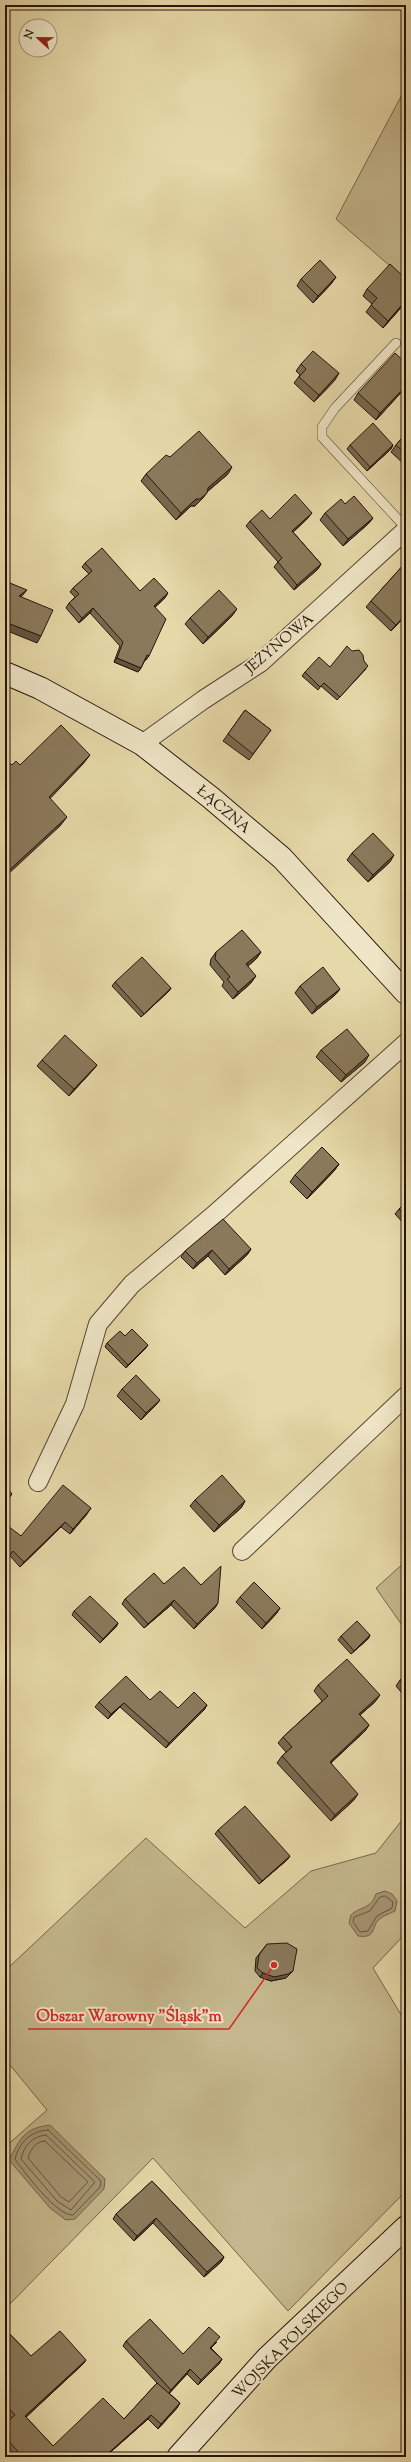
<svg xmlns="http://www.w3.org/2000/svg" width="411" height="2462" viewBox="0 0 411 2462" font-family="'Sorts Mill Goudy',serif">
  <rect width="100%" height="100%" fill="#e6d9a9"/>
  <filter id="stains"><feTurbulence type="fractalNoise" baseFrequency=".005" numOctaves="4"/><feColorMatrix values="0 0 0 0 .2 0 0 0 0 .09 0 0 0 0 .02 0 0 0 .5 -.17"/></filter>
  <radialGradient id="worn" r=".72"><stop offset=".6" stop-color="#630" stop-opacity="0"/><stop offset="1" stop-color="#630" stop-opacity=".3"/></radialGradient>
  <path fill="#c5b88e" stroke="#76664c" d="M406,87V280L336,219Z
    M406,1561V1631L376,1588Z
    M406,1815V1933L373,1968L406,2023V2191L288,2311L153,2158L5,2309V2147L47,2110L5,2059V1966L8,1968L146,1838L245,1928L311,1871L376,1853Z"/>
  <path fill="#a59673" stroke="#726249" d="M385,1891L392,1894L397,1901L395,1911C391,1913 385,1915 381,1918C370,1925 378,1939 358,1936L349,1923L351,1915C361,1906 371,1909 376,1894Z
    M50,2125L105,2179L104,2189L75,2219L66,2220L50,2208L9,2160C20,2139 24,2128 50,2125Z"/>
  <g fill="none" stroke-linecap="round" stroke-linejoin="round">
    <path stroke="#66553e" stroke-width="1" d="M385,1896L393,1902L392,1908L377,1916L368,1931L360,1932L353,1922L354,1917L370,1911L379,1898Z
      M48,2130L101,2181L100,2187L73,2215C57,2216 25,2173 15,2159C19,2143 30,2131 48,2130Z
      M46,2135L95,2182L71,2210L57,2201L21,2159C24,2146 32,2136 46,2135Z
      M45,2141L88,2182L69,2202L61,2197L28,2158C30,2150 36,2141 45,2141Z"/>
    <defs>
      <path id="lane" d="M396,343L335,408L322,427V437L406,528"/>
      <path id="street" d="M142,744L203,700L260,663L406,530
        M38,1482L75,1404L98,1324L132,1284L215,1214L406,1043
        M242,1551L406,1396"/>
      <path id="secondary" d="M5,673L40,688L142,744L210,797L282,858L406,993
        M178,2457L267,2358L406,2227"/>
    </defs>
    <use href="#lane" stroke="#564531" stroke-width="10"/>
    <use href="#street" stroke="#564531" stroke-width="20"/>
    <use href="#secondary" stroke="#261409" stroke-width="24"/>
    <use href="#lane" stroke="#efe6c7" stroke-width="9"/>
    <use href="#street" stroke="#efe6c7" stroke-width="18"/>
    <use href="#secondary" stroke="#efe6c7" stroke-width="22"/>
  </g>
  <path fill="#77694f" stroke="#261409" d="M336,277L331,284L313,303L297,286L301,279Z
    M367,289L406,302L383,328L366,312L372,304L363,296Z
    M406,363V387L376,420L354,400L358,393Z
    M301,364L335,380L314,402L294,383L300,375L296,371Z
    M406,433V466L391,452L396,445Z
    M350,445H393L391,449L367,471L347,449Z
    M170,457L228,474L207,492L202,499L195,506H191L176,520L141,481L146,474Z
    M345,504L373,518L368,524L343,546L320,520L325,513Z
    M308,518L293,532L321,564L318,569L294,590L274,567L278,562L246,526L250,521L270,519Z
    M406,562V615L391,631L366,607L371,601Z
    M85,563L140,591L165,598L155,607L146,660H145L141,668L138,672L114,662L120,646L90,613L79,623L66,608L69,603L75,597L70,592L73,588L89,574L82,567Z
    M232,616L203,644L185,624L190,618Z
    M364,661L366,669L337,700L321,686L318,690L302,676L305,672L330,667Z
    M245,710L271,730L249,760L223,741Z
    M352,853L390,862L368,882L347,860Z
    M406,895V921L405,920V896Z
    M216,952H261L256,959L248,966L251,983L233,999L222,986L224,982L210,965L211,959Z
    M115,982L171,988L169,991L141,1017L112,986Z
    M300,986L340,989L335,995L312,1014L295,993Z
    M321,1050L365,1062L341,1082L316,1057Z
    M42,1060L97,1065L92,1071L69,1096L37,1066Z
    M339,1164L334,1171L307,1199L290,1182L295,1175Z
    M406,1202V1226L395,1214L399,1209Z
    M251,1249L247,1255L225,1275L208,1256L193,1269L181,1257L185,1251Z
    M107,1343L146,1348L126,1368L105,1347Z
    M122,1389L160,1400L155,1406L141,1420L117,1396Z
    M195,1500L245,1501L241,1508L214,1532L190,1506Z
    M87,1514L70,1534L61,1527L20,1567L10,1556L5,1563V1530L21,1536Z
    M164,1584L215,1608L194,1629L171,1605L144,1628L122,1604L125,1599Z
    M240,1597L280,1608L276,1614L262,1629L236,1602Z
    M74,1611L118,1623L116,1627L100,1643L72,1615Z
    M370,1635L368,1639L351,1654L338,1640L341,1636Z
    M406,1675V1698L396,1686L400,1680Z
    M318,1685L375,1702L360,1715L369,1725L365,1731L331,1763L354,1800L331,1821L277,1763L282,1756L286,1752L278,1743L283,1737L322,1701L314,1691Z
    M150,1700L178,1708L207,1705L204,1710L166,1748L120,1707L108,1719L95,1707L99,1702Z
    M218,1830L290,1856L287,1860L259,1884L215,1834Z
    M267,1944L293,1971L286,1978L271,1981L260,1977L255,1971L256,1958Z
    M152,2181L224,2257L221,2262L204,2277L153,2223L134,2241L113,2219L116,2214Z
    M5,2329L31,2356L86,2360L83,2364L26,2417L53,2446L124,2419L157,2383L123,2346L126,2341L183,2354L217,2342L211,2348L222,2359L219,2364L198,2385L187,2374L169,2393L180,2403L177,2408L158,2429L148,2419L105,2457H16L5,2445V2424L12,2418L5,2411Z"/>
  <path fill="#615540" stroke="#261409" d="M336,277L331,284L313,303L318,296Z
    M406,300V302L383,328L388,321Z
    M339,373L335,380L314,402L319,395Z
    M406,386V387L376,420L380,413Z
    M393,445L391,449L367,471L370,467Z
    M232,467L228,474L203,495L208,488Z
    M207,493L202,499L195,506H191L176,520L181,513L196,499Z
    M312,513L308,518L289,536L292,531Z
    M373,518L368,524L343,546L348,539Z
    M321,564L318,569L294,590L297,585Z
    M27,590L22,596L15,603L19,596Z
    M168,593L165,598L151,611L154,606Z
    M93,608L90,613L79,623L82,618Z
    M237,609L232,616L203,644L208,637Z
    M406,614V615L391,631L396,625Z
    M5,622L41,636L37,643L5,630Z
    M147,655L149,656L146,660L144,659Z
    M117,658L141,668L138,672L114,662Z
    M90,755L83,764L42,807L49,797Z
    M67,817L60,826L5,877V874Z
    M394,855L390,862L368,882L373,875Z
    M261,952L256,959L242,971L246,964Z
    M256,976L251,983L233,999L238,992Z
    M171,988L169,991L141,1017L144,1014Z
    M340,989L335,995L312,1014L317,1007Z
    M369,1055L365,1062L341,1082L346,1075Z
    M97,1065L92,1071L69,1096L74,1089Z
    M339,1164L334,1171L307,1199L312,1192Z
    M251,1249L247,1255L225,1275L229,1269Z
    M212,1250L208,1256L193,1269L197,1263Z
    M148,1345L146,1348L126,1368L128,1365Z
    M160,1400L155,1406L141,1420L146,1413Z
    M10,1442L8,1446L5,1448V1446Z
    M12,1494L8,1500L5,1503V1500Z
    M245,1501L241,1508L214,1532L219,1525Z
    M91,1508L87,1514L70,1534L73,1529Z
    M65,1522L61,1527L20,1567L24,1562Z
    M174,1600L171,1605L144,1628L148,1624Z
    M218,1603L215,1608L194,1629L197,1624Z
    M280,1608L276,1614L262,1629L266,1623Z
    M118,1623L116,1627L100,1643L103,1639Z
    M370,1635L368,1639L351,1654Z
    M380,1695L375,1702L354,1720L359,1714Z
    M124,1703L108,1719L111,1714Z
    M207,1705L204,1710L166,1748L169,1743Z
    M369,1725L365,1731L325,1768L330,1762Z
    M358,1794L354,1800L331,1821L335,1815Z
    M290,1856L287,1860L259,1884L262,1881Z
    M293,1971L286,1978L271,1981L260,1977L263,1973Z
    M156,2218L153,2223L134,2241L137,2236Z
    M224,2257L221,2262L204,2277L207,2272Z
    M222,2359L219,2364L198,2385L201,2380Z
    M86,2360L83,2364L22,2421L25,2416Z
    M190,2369L187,2374L168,2395L171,2390Z
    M180,2403L177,2408L158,2429L161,2424Z
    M151,2415L148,2419L105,2457H104Z"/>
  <path fill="#8a7a5c" stroke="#261409" d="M320,260L336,277L318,296L301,279Z
    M390,264L406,279V300L388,321L371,305L377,298L367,289Z
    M313,351L339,373L319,395L299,377L306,369L301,364Z
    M395,353L406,363V386L380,413L358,393Z
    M373,423L393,445L370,467L350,445Z
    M199,431L232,467L208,488L207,493L200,499H196L181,513L146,474L166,455L170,457Z
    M406,433V454L396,445Z
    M295,494L312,513L292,531L321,564L297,585L278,562L282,558L250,521L262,510L270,519Z
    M354,496L373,518L348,539L325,513L341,499L345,504Z
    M102,548L140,591L154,578L168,593L154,606L166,619L149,656L147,655L141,668L117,658L123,642L93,608L82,618L69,603L79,594L73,588L92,571L85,563Z
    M406,562V614L396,625L371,601Z
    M5,581L27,590L19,596L53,610L41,636L5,622Z
    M219,590L237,609L208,637L190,618Z
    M347,646L352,651L359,650L363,655L364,661L368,666L340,697L324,683L320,687L305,672L319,657L330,667Z
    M245,710L271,730L253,754L228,734Z
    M61,725L90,755L49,797L67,817L5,874V758L12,765L16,761L20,765Z
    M373,833L394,855L373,875L352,853Z
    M242,930L261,952L246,964L256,976L238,992L227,979L230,977L215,959L216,952Z
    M142,957L171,988L144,1014L115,982Z
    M323,967L340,989L317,1007L300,986Z
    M347,1029L369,1055L346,1075L321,1050Z
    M65,1035L97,1065L74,1089L42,1060Z
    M322,1147L339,1164L312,1192L295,1175Z
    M406,1202V1217L399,1209Z
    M223,1219L251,1249L229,1269L212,1250L197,1263L185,1251Z
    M132,1329L148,1345L128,1365L107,1343L120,1331L125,1336Z
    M136,1375L160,1400L146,1413L122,1389Z
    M5,1436L10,1442L5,1446Z
    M5,1471L9,1475L5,1478Z
    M222,1475L245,1501L219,1525L195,1500Z
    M5,1485L12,1494L5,1500Z
    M63,1485L91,1508L73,1529L65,1522L24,1562L13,1551L8,1558L5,1556V1530L8,1526L21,1536Z
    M221,1566L218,1603L197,1624L174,1600L148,1624L125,1599L154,1573L164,1584L184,1567L201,1585Z
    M254,1582L280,1608L266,1623L240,1597Z
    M90,1596L118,1623L103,1639L74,1611Z
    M357,1621L370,1635L354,1651L341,1636Z
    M347,1659L380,1695L359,1714L369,1725L330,1762L358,1794L335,1815L282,1756L292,1747L283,1737L328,1696L318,1685Z
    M406,1675V1686L400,1680Z
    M126,1676L150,1700L160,1691L178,1708L194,1692L207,1705L169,1743L124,1703L111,1714L99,1702Z
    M245,1806L290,1856L262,1881L218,1830Z
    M287,1943L297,1949L293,1971L288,1974L274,1977L263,1973L257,1968L259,1955L267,1944Z
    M152,2181L224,2257L207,2272L156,2218L137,2236L116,2214Z
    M150,2319L183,2354L209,2327L220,2337L210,2348L222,2359L201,2380L190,2369L171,2390L126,2341Z
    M5,2329L31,2356L60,2331L86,2360L25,2416L53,2446L103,2398L124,2419L157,2383L180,2403L161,2424L151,2415L104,2457H48L45,2454L42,2457H23L5,2437V2424L15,2415L5,2404V2381L8,2378L5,2375Z"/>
  <g text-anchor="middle" stroke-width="4" stroke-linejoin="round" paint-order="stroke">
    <g font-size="15" fill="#261409" stroke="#efe6c7">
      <text transform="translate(279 643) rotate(-40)" y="5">JEŻYNOWA</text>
      <text transform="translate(224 809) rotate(40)" y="5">ŁĄCZNA</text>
      <text transform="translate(290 2340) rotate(-45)" y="5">WOJSKA POLSKIEGO</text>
    </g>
  </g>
  <path fill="none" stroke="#d62828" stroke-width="1.5" d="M274 1965L229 2029H28"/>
  <circle fill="#d62828" stroke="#efe6c7" stroke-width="1.5" cx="274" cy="1965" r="4"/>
  <g font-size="16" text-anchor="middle" font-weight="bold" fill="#d62828" stroke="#efe6c7" stroke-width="4" stroke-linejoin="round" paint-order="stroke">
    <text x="129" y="2021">Obszar Warowny "Śląsk"m</text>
  </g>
  <rect width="411" height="2462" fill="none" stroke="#e6d9a9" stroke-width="20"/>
  <rect x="6" y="6" width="399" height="2450" fill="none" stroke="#261409" stroke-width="2"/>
  <rect x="10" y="10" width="391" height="2442" fill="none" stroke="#261409"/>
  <g transform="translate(38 38) rotate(292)"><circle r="19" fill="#efe6c7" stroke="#9f927b"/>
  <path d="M0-3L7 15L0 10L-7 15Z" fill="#8f2418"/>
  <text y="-6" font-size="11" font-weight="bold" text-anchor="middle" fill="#261409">N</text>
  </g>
  <rect width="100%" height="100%" filter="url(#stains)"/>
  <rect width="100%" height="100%" fill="url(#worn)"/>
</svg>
